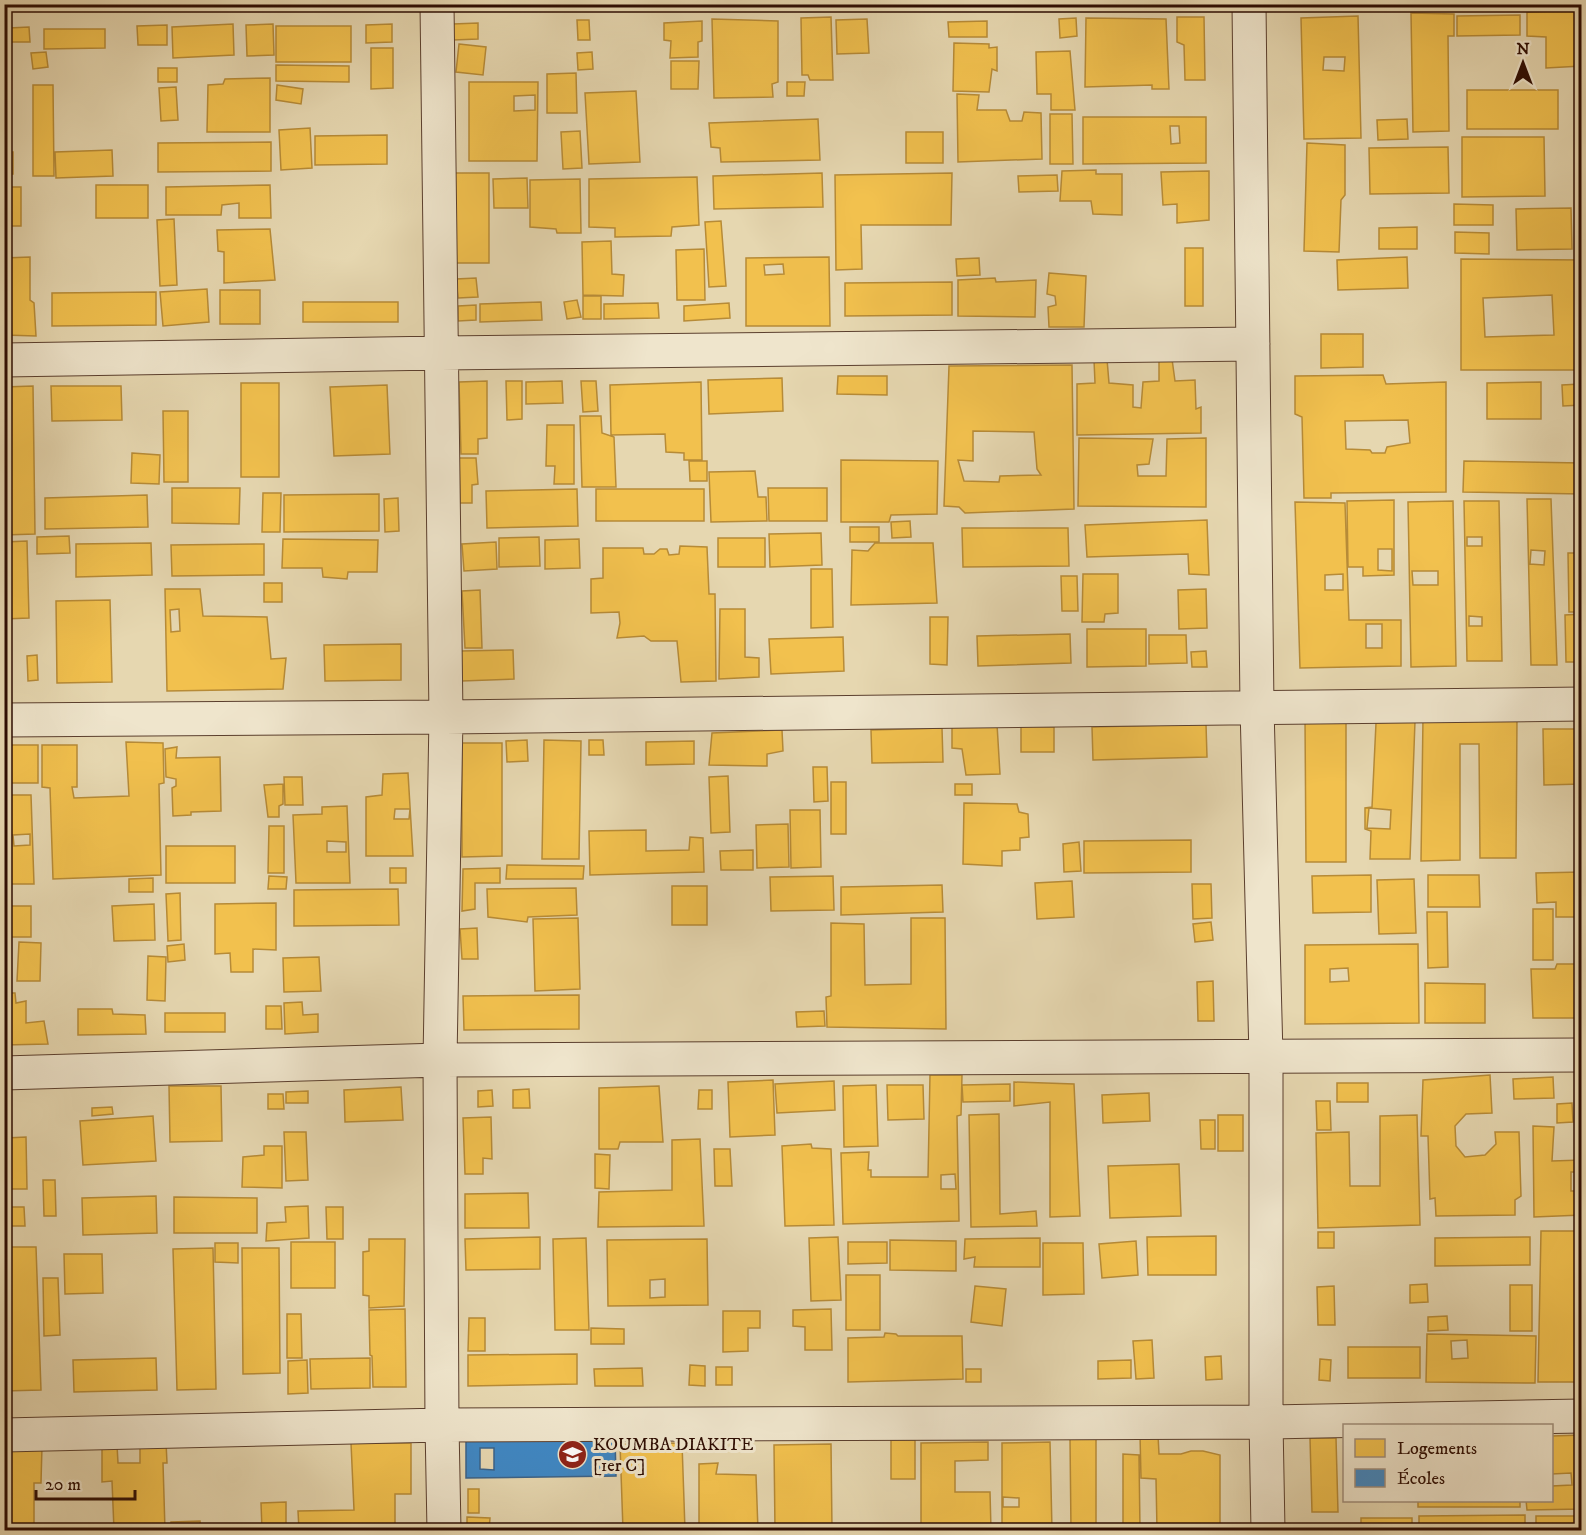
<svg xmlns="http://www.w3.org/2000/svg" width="1586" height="1535" viewBox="0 0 1586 1535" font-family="'IM FELL DW Pica',serif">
  <rect width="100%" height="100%" fill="#e6d7b0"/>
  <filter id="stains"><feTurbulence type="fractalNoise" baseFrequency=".00333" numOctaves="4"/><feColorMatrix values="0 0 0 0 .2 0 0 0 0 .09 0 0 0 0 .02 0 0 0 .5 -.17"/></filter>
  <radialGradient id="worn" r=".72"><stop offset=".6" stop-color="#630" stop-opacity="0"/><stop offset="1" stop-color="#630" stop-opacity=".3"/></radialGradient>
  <path fill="#f2c14e" stroke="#b78b37" stroke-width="1.5" fill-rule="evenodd" d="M1582,10V66L1546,68V37L1527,36V12Z
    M1411,13L1454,14V36H1448L1449,131L1413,132Z
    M1520,15V35L1457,36V16Z
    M1358,16L1361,138L1304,139L1301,18ZM1324,57H1345L1344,71L1323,70Z
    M831,17L833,80H810L808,75H802L801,18Z
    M1177,17H1204L1205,80H1185L1184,45L1177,42Z
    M1076,18L1077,36L1060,38L1059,19Z
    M1086,18L1166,19L1169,89H1152V85L1085,87Z
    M712,19L778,21V82L772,84L773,97L714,98Z
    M867,19L869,53L837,54L836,20Z
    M577,20H589L590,40H578Z
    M702,21V41L698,42V57L670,58L671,41L664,40V23Z
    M987,21V37H949L948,22Z
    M478,23V39L453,40V24Z
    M233,24L234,55L173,58L172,27Z
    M273,24L274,55L247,56L246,25Z
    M392,24V42L366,43V25Z
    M167,25V45H138L137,26Z
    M276,26H351V62H276Z
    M29,27L30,42H9V28Z
    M44,29H105V48L44,49Z
    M954,43L989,44V48L997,47V71L992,69L989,92L953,91Z
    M459,44L486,47L483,75L456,72Z
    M371,48H393V88L371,89Z
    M1070,51L1075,110H1051V94H1037L1036,52Z
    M46,52L48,67L33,69L31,53Z
    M592,52L593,69L578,70L577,53Z
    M671,61H699L698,89H671Z
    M276,65L349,66V82L276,81Z
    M158,68H177V82H158Z
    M576,73L577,113H547V74Z
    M270,78V132H207L208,85L223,84L225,79Z
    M469,82H538L537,161H469ZM535,95V110L514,111V96Z
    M787,82H805L804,96H787Z
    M33,85H53L54,176H33Z
    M277,85L303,89L301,104L276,100Z
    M176,87L178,120L161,121L159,88Z
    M1467,90H1558V129H1467Z
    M636,91L640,162L589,164L585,93Z
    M957,94L979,95L977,110H1006L1010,121H1022L1024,112L1041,113L1042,159L958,162Z
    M1050,114H1072L1073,164H1050Z
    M1083,117H1206V163L1083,164ZM1170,126H1179L1180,143L1171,144Z
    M818,119L820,160L721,162L720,148L711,147L709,123Z
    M1407,119L1408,139L1378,140L1377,120Z
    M310,128L312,168L281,170L279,130Z
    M580,131L582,168L563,169L561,132Z
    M906,132H943V163H906Z
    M387,135V164L315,165V136Z
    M1462,137H1544L1545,196L1462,197Z
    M271,142V171L158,172V143Z
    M1307,143L1345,145V195L1341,200L1339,252L1304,251Z
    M1448,147L1449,193L1370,194L1369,148Z
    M112,150L113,176L56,178L55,152Z
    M4,152H13V174H4Z
    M1096,170V174H1122V215L1093,214L1091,201H1060L1062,171Z
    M1209,171V220L1177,223V204L1163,205L1161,172Z
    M455,173H489V263H455Z
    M822,173L823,207L714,209L713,176Z
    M952,173L951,225H861L862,269L836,270L835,175Z
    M1057,175L1058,191L1019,192L1018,176Z
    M697,177L699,225L672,227L671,236L615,237V228L589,227V179Z
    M527,178L528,208H494L493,179Z
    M580,179L581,233H557L556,229L530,227V180Z
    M96,185H148V218H96Z
    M270,185L271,218H239V203L222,205L221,215H166V187Z
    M4,187H21V226H4Z
    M1454,204L1493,205V225H1454Z
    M1571,208L1572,249L1517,250L1516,209Z
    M1578,214H1582V236H1578Z
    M174,219L177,285L160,286L157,220Z
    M721,221L726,286L709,287L705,222Z
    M1417,227V249H1379V228Z
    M270,229L275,280L224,283V252L218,251L217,230Z
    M1455,232L1489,233V254L1455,253Z
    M611,241L612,274L624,275L623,296L583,295L582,242Z
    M1185,248H1203V306H1185Z
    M704,249L705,300H677L676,250Z
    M30,257V300L34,303L36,336L4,335V258Z
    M829,257L830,326H746V258ZM783,264L784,274L765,275L764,265Z
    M1407,257L1408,288L1338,290L1337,260Z
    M979,258L980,275L957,276L956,259Z
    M1461,259L1582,260V370H1461ZM1552,295L1554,335L1485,337L1483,298Z
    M1049,273L1086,276L1084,327H1049L1048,307L1056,305L1055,296L1047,294Z
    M476,278L478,297L458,298L456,279Z
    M995,278L996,282L1036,280L1035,317L958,316V280Z
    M952,282V315L845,316V283Z
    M207,289L209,322L163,326L160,292Z
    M220,290H260V324H220Z
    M156,292V325L52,326V293Z
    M583,296H601V319H583Z
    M577,300L581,317L567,319L564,302Z
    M303,302H398V322H303Z
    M541,302L542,320L480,322V304Z
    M658,303L659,318L604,319V304Z
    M729,303L730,318L684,321V306Z
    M476,305V320L458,321V306Z
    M1321,334H1363V367L1321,368Z
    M1107,359L1109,383L1133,385V407L1141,408L1143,382L1159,381V359H1172L1175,381L1195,380L1196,409L1201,407V433L1077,435V384L1095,383L1094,360Z
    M1072,365L1074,509L965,513L959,507L944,506L949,366ZM973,431L1034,432L1037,469L1041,475L1000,476L999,482L964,481L958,460L973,461Z
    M1383,375L1386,384L1446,382V492L1331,493V498H1304L1302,417L1295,414V376ZM1408,420L1410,443L1387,447L1385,453H1372L1370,450L1346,449L1345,421Z
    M838,376H887V395L837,394Z
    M782,378L783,411L709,414L708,380Z
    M487,381V438L478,439V454H461L459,382Z
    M506,381H522V419L507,420Z
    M562,381L563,403L526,404V382Z
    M581,381H596L598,411L583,412Z
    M701,382L702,460H684V453L666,452L665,434L611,435L610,385Z
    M1541,382V419H1487V383Z
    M241,383H279V477H241Z
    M1580,384L1582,405L1563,406L1562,385Z
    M387,385L390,454L334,456L330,387Z
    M33,386L35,534L4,535V387Z
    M51,386H121L122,420L52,421Z
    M163,411H188V482H164Z
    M580,416H601L602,433L614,437L616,487H582Z
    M547,425H574V484H554L555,466H546Z
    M1079,438L1153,439L1149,464L1137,465L1138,476H1166L1167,439L1206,438V507L1078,506Z
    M132,453L160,455L159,484L131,483Z
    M459,458H476L478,484L472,485V503H460Z
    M841,460L938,461L937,514L891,515L889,522H841Z
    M689,461H707V481H690Z
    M1464,461L1582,463V494L1463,492Z
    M755,471L758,497H766L767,521L711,522L709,472Z
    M172,488H240L239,524L172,523Z
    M768,488H827V521H769Z
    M577,489L578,526L487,528L486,491Z
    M596,489H704V521H596Z
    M263,493H281L280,532H262Z
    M379,494V531L284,532V495Z
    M147,495L148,527L45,529V498Z
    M398,498L399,531L385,532L384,499Z
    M1527,499H1551L1557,665H1531ZM1531,550L1545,551L1544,565L1530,564Z
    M1394,500V575L1363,576V567H1348L1347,501ZM1378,549H1392V571L1378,570Z
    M1453,501L1456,666L1411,667L1408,502ZM1412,571H1438V585H1413Z
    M1464,501H1499L1502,661H1467ZM1467,537H1482V546H1467ZM1469,616L1482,617V626H1469Z
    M1295,502L1345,503L1349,620H1401V666L1300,668ZM1343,574V590H1325V575ZM1366,624H1382V648H1366Z
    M1207,520L1209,575L1189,574L1188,554L1087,557L1085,525Z
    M910,521L911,537L892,538L891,522Z
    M850,527H879V542H850Z
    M962,528H1068L1069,566L963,567Z
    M821,533L822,565L770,567L769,534Z
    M69,536L70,553L37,554V537Z
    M539,537L540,566L499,567V538Z
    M718,538H765V567H718Z
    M283,539L378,540L377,572H348L347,579L323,577L322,568H282Z
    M579,539L580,568L545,569V540Z
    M27,541L29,618L4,619V542Z
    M496,542L497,569L464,571L462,544Z
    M151,543L152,575L76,577V544Z
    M875,543H933L937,603L851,605L852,550L868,551Z
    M264,544V575L172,576L171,545Z
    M680,546L707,547L709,594H715L716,681L681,682L677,641H651L644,636L617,638L620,623L619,612L591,613V579L603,578V548H643L644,554H654L660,549H667L669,555L679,554Z
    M1568,553H1582V612H1569Z
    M811,569H832L833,627L811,628Z
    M1083,574H1118V613L1105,614L1104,622H1082Z
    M1061,576H1077L1078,611H1062Z
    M264,583H282V602H264Z
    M165,589H200L203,616L267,617L271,659L286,658L283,689L167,691ZM179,609L180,631L171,632L170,610Z
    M1206,589L1207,628L1179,629L1178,590Z
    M480,590L482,648H465L462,591Z
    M110,600L112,682L57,683L56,601Z
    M720,609H745V657L759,658V677L719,679Z
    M1582,614V662H1566L1565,615Z
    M930,617H948L947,665L930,664Z
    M1087,629H1146V666L1087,667Z
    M1070,634L1071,663L978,666L977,636Z
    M1149,635H1186L1187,663L1149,664Z
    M843,637L844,671L771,674L769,639Z
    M401,644V680L325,681L324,645Z
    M513,650L514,679L462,681L461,651Z
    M1206,651L1207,667H1192L1191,652Z
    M37,655L38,680L28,681L27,656Z
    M1517,717L1516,858H1480L1479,744H1460V860L1421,861L1423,718Z
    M1305,718H1346V862H1306Z
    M1415,721L1410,859H1370L1371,831L1365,829V808L1372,807L1376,723ZM1369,808L1391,810L1390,829L1367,828Z
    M997,724L1000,774L966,775L962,749L952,748V725Z
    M1206,724L1207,757L1093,760L1092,727Z
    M1021,726L1054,727V752H1021Z
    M942,728L943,762L872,763L871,730Z
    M1543,729H1582V784L1544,785Z
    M782,730L783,751L767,754V766L709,765L712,733Z
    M527,740L528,761L507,762L506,741Z
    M544,740L581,741L579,859H542Z
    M589,740H603L604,755H589Z
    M694,741V764L646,765V742Z
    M126,742L163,743L164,783L159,784L161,875L53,879L50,788L42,787V745H77V787H72L74,798L129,796Z
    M462,743H502V856L462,857Z
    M4,745H38V783H4Z
    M177,747L176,758L220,757L221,811L191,812V815L173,816L172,788L176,786V779L166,777L165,749Z
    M813,767H827L828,801L814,802Z
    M408,773L413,856H366V797L382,795L383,774ZM395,809H410L409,819H394Z
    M728,776L730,832L711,833L709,777Z
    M284,777H302L303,805H285Z
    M831,782H846V834H831Z
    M283,784V804L279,806V817H268L264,785Z
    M955,784H972V795H955Z
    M4,795H31L34,884H4ZM30,834V845L14,846L13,835Z
    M964,803L1017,804L1019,812L1028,814L1029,837L1020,838V850L1002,851V866L963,864Z
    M347,806L350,883H296L293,815L322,814V807ZM327,841L346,842V852H327Z
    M790,810H820L821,867L791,868Z
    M788,824L789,867L757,868L756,825Z
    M269,826H284V873H268Z
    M646,830V851L689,850L690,837L703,838L704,872L590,875L589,831Z
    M1191,840V872L1084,873V841Z
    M1079,842L1081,871L1064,872L1063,844Z
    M166,846H235V883H166Z
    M753,850V870H721L720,851Z
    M507,865L584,866L583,879H506Z
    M390,868H406V883H390Z
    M500,868V883H475V909L462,911L463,869Z
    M1582,872V917H1556V902L1537,903L1536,873Z
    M1371,875V912L1313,913L1312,876Z
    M1428,875H1479L1480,907H1428Z
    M269,876L287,877L286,889H268Z
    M833,876L834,910L771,911L770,877Z
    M153,878V892H129V879Z
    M1414,879L1416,933L1379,934L1377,880Z
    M1072,881L1074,917L1037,919L1035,883Z
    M1192,884H1211L1212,918L1193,919Z
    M942,885L943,912L841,915V887Z
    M672,886H707V925H672Z
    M576,888L577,915L528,917L527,922L488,917L487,889Z
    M398,889L399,925L294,926V890Z
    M180,893L181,940L168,941L166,894Z
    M276,903V950L253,949V972H231L230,953L215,954V904Z
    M154,904L155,940L114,941L112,906Z
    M4,906H31V937H4Z
    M1533,909H1553V960H1533Z
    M1427,912H1447L1448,967L1428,968Z
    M578,918L580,989L535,991L533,919Z
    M911,918H945L946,1029L827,1027L826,997L831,996V923L864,924L865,985L911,984Z
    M1211,922L1213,940L1195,942L1193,924Z
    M477,928L478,959H462L460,929Z
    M19,942L41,943L40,981H17Z
    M184,944L185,960L168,962L167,946Z
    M1418,944L1419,1023L1305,1024V945ZM1348,968L1349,981L1330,982V969Z
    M148,956L166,957L165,1001L147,1000Z
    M319,957L321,991L284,992L283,958Z
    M1557,964H1582V1018H1533L1531,969H1555Z
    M1213,981L1214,1021H1198L1197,982Z
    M1425,983L1485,984V1023H1425Z
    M4,993H15L16,1003L26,1001V1023L44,1021L48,1044L4,1045Z
    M579,995V1029L464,1030L463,996Z
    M302,1002L303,1015L318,1014V1032L285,1034L284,1003Z
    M266,1006H281L282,1029H266Z
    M78,1009H112L113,1014L145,1015L146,1034L78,1035Z
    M824,1011L825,1026L797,1027L796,1012Z
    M165,1013H225V1032H165Z
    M930,1075H962L961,1115L957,1116L959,1221L843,1224L841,1153L869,1152L868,1170H871V1177H928ZM955,1174L956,1189H941V1175Z
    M1490,1075L1492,1113L1466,1114L1455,1126L1456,1146L1465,1157L1485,1155L1496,1144L1495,1132H1519L1521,1196L1515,1200V1215L1436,1216L1435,1198L1430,1199L1428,1136H1421L1423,1080Z
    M1553,1077L1554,1098L1514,1099L1513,1079Z
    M773,1080L775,1135L730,1137L728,1082Z
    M834,1081L835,1110L777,1113L775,1084Z
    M1014,1082L1074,1084L1080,1216L1050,1217V1102L1014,1106Z
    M1337,1083H1368V1102H1337Z
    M1010,1084V1101L963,1102L962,1085Z
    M876,1085L878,1146L844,1147L843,1086Z
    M887,1085H923L924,1119L888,1120Z
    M169,1086H221L222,1141L170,1142Z
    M659,1086L663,1142H620L618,1149H599V1088Z
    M401,1087L403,1120L345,1122L344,1090Z
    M529,1089L530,1108H513V1090Z
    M492,1090L493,1106L478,1107V1091Z
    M699,1090H712V1109H698Z
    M308,1091V1103H286V1092Z
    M1149,1093L1150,1121L1103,1123L1102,1095Z
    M268,1094H283L284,1109H268Z
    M1316,1101H1330L1331,1130H1317Z
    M1572,1103L1573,1122L1557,1123V1104Z
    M112,1107L113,1114L92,1116V1108Z
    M999,1114L1000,1214L1036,1211L1037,1226L971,1227L969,1115Z
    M1218,1115H1243V1151H1218Z
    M1417,1115L1420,1225L1318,1228L1316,1133L1349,1132L1350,1186H1380V1116Z
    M153,1116L156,1161L83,1165L80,1121Z
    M491,1117L492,1159L483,1158V1174H465L463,1118Z
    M1200,1120H1215V1149H1201Z
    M1533,1126L1554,1127L1552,1161L1582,1160V1172H1571V1191H1582V1215L1534,1217Z
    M284,1132H306L308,1180L286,1181Z
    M26,1137L27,1189H4L6,1138Z
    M700,1139L704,1226L598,1227L599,1192L672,1190V1140Z
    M811,1144L812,1148L831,1149L834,1225L785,1226L782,1146Z
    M264,1146H282V1188L242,1187L243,1157L264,1155Z
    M714,1149H730L732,1186H715Z
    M595,1154L610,1155L609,1189L595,1188Z
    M1179,1164L1181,1216L1110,1218L1108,1166Z
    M43,1180H55L56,1216H44Z
    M528,1193L529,1228H465V1194Z
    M156,1196L157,1233L83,1235L82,1198Z
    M174,1197L257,1198V1233H174Z
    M308,1206L309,1238L266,1241L267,1223L286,1222L285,1207Z
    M4,1207H24L25,1226H4Z
    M326,1207H343V1239H327Z
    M1541,1231H1582V1382H1538Z
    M1318,1232H1334V1248H1318Z
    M1216,1236V1275H1148L1147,1237Z
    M540,1237V1269L466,1270L465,1239Z
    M838,1237L841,1300L811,1301L809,1238Z
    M1530,1237V1265L1435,1266V1238Z
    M586,1238L589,1330H555L553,1239Z
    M1040,1238V1267H974L975,1257L964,1259L965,1239Z
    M369,1239H405L404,1306L369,1308V1296L363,1295V1252L369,1251Z
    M707,1239L708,1305L608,1306L607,1240ZM665,1279V1297L650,1298V1280Z
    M890,1240L956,1241V1271L890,1270Z
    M1136,1241L1138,1275L1102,1278L1099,1244Z
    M291,1242H335V1288H291Z
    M848,1242H887V1263L848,1264Z
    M215,1243H238V1263L215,1262Z
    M1043,1243H1083L1084,1294L1043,1295Z
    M4,1247H36L41,1390L4,1391Z
    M213,1248L216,1389L177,1390L173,1249Z
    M242,1248H279L280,1373L243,1374Z
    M64,1254H102L103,1293L65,1294Z
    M846,1275H880V1330H846Z
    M43,1278H58L60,1335L44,1336Z
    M1427,1284L1428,1302L1410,1303V1285Z
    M1510,1285H1532V1331H1510Z
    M975,1286L1006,1289L1002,1326L971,1322Z
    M1334,1286L1335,1325H1318L1317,1287Z
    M405,1309L406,1387H373L372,1356L370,1355L369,1310Z
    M831,1309L832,1350H805V1327L793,1326V1310Z
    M723,1311H760V1328H748V1351L723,1352Z
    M287,1314H301L302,1358H287Z
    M1447,1316L1448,1330L1428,1331V1317Z
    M469,1318H485V1351H468Z
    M591,1328L624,1329V1344H591Z
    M885,1333L896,1334L898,1336H962L963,1379L848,1382V1338L884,1337Z
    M1427,1334L1536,1336L1535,1383L1426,1382ZM1467,1340L1468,1358L1452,1359L1451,1341Z
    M1152,1340L1154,1378L1136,1379L1133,1341Z
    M1348,1347H1420V1378H1348Z
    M577,1354V1384L468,1386V1355Z
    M1221,1356L1222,1379L1206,1380L1205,1357Z
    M156,1358L157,1390L74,1392L73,1360Z
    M370,1358V1388L311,1389L310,1359Z
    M1320,1359L1331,1360L1330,1381L1319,1380Z
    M307,1360L308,1393L288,1394V1361Z
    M1131,1360V1378L1098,1379V1361Z
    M690,1365L705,1366V1386L689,1385Z
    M716,1367H732V1385H716Z
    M642,1368L643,1386H595L594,1369Z
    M966,1369H981V1382H966Z
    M1140,1434L1158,1435L1159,1454H1181L1191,1451H1203L1220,1455V1524L1216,1527V1530H1157L1156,1479L1141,1478Z
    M1582,1435V1509L1527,1510L1526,1500H1552V1486L1572,1485L1571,1473L1552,1474V1436Z
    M1070,1438H1096V1524H1123V1454L1139,1455L1140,1530H1071Z
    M1310,1438H1336L1338,1512H1312Z
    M891,1440H915V1479H891Z
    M166,1442L167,1463H163L165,1530H114L112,1481L102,1482V1444ZM117,1445H140V1463H118Z
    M988,1442V1460L955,1461V1492H990L991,1530H921V1443Z
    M1050,1442L1052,1530H1002V1443ZM1003,1497L1019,1498V1507H1003Z
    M351,1443H411V1494H395V1530H299L298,1511L354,1510Z
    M682,1443L685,1530H623L620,1444Z
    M831,1444L832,1530H775L774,1445Z
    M42,1446L41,1483H34V1530H4V1447Z
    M718,1463L716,1474L756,1475L758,1530H699V1464Z
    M468,1489H479V1513H468Z
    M1418,1500H1520V1507H1418Z
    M286,1502V1530H262L261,1503Z
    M1525,1515V1530H1419V1516Z
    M1536,1516H1582V1530H1536Z
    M467,1517L490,1518L489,1530H467Z
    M1361,1518H1412V1530H1361Z
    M200,1521L201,1530H171V1522Z"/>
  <path fill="#3f88c5" stroke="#3a638a" stroke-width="1.5" fill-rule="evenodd" d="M615,1438L616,1476L466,1478V1440ZM480,1448H494V1470L480,1469Z"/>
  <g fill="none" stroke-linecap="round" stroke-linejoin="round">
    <defs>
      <path id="minor" d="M437,4L446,717L440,1060L442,1425L444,1530
        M1249,4L1257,707L1266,1056V1422L1268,1530
        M4,360L441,353L1253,344
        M4,720L446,717L1582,704
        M4,1073L440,1060L1582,1055
        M4,1435L442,1425L1266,1422L1582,1416"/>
    </defs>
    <use href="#minor" stroke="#5b3f2e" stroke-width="35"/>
    <use href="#minor" stroke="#efe5cc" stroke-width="33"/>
  </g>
  <defs>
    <symbol id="school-disc" viewBox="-11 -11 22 22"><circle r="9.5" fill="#8f2418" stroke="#efe5cc"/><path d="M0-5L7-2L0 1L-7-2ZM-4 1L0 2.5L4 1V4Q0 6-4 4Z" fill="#fff"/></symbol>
  </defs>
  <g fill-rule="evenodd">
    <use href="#school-disc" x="556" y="1438" width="33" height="33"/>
  </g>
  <g text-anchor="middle" stroke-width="6" stroke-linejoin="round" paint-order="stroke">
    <g font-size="18" fill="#2d0c02" stroke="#efe5cc" text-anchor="start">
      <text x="593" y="1450">KOUMBA DIAKITE<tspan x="593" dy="21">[1er C]</tspan></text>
    </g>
  </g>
  <rect width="1586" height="1535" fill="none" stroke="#e6d7b0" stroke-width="24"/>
  <rect x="6" y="6" width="1574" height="1523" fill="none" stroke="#2d0c02" stroke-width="3"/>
  <rect x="12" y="12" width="1562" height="1511" fill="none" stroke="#2d0c02" stroke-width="1.5"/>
  <rect x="1343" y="1424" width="210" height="78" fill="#efe5cc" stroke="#a18e7b" stroke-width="1.5"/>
  <rect x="1355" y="1439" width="30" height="18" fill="#f2c14e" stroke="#a18e7b" stroke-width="1.5"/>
  <text x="1397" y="1454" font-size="18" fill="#2d0c02">Logements</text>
  <rect x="1355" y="1469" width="30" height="18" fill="#3f88c5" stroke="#a18e7b" stroke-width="1.5"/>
  <text x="1397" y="1484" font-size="18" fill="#2d0c02">Écoles</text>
  <g transform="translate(1523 63)" stroke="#efe5cc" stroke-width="4.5" paint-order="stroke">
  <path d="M0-4.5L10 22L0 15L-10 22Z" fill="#2d0c02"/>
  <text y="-9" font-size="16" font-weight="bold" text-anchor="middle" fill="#2d0c02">N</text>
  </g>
  <path d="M36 1490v9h99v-9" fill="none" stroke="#2d0c02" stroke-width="3"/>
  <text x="45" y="1490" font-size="18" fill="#2d0c02" stroke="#efe5cc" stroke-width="4.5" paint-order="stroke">20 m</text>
  <rect width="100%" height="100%" filter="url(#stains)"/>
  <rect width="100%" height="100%" fill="url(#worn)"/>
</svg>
